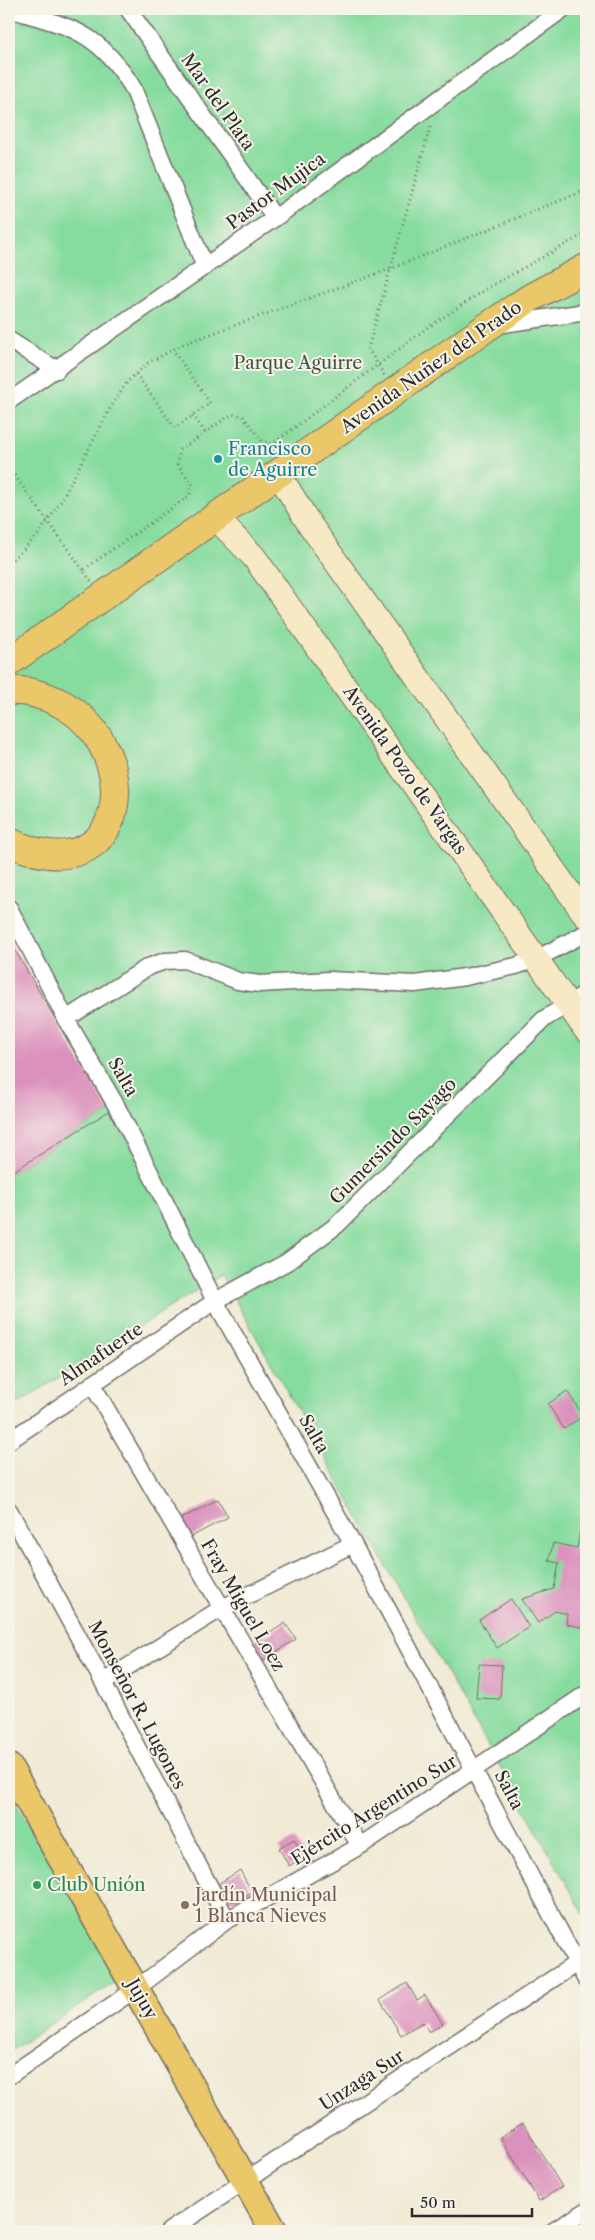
<svg xmlns="http://www.w3.org/2000/svg" width="595" height="2240" viewBox="0 0 595 2240" font-family="'Libre Caslon Text',serif">
  <rect width="100%" height="100%" fill="#f7f3e8"/>
  <filter id="ink" filterUnits="userSpaceOnUse"><feTurbulence type="fractalNoise" baseFrequency=".02" numOctaves="2"/><feDisplacementMap in="SourceGraphic" scale="10" xChannelSelector="R" yChannelSelector="G"/><feConvolveMatrix kernelMatrix="1 2 1 2 8 2 1 2 1" color-interpolation-filters="sRGB"/></filter>
  <filter id="wash" filterUnits="userSpaceOnUse"><feTurbulence type="fractalNoise" baseFrequency=".0096" numOctaves="4" result="noise"/><feDisplacementMap in="SourceGraphic" scale="20" xChannelSelector="R" yChannelSelector="G"/><feGaussianBlur stdDeviation="1.12" result="paint"/><feColorMatrix in="noise" values="0 0 0 0 0 0 0 0 0 0 0 0 0 0 0 0 0 1.4 0 .05"/><feComposite in="paint" operator="in"/></filter>
  <g filter="url(#wash)">
    <rect width="100%" height="100%" fill="#f1ead5"/>
    <path fill="#86dc9f" stroke="#588465" d="M9,9H586V1918L221,1275L9,1409V1174L117,1107L9,894Z
      M9,1792L121,1978L9,2052Z"/>
    <g id="blocks">
      <path fill="#db91bd" d="M9,940L109,1111L9,1174Z
        M567,1391L583,1416L564,1429L548,1404Z
        M218,1499L228,1517L189,1538L179,1520Z
        M580,1531L586,1532V1574H584L582,1585L586,1586V1628L566,1624L567,1614L555,1611L538,1623L522,1599L554,1589L559,1563L549,1561L553,1543L577,1548Z
        M511,1599L529,1627L497,1648L479,1620Z
        M285,1623L296,1639L261,1662L251,1646Z
        M479,1664L502,1665L500,1699L476,1698Z
        M294,1839L304,1857L289,1866L279,1848Z
        M240,1870L252,1892L237,1901L228,1900L218,1884Z
        M407,1983L417,2000L425,1995L443,2024L429,2032L423,2022L401,2035L380,2000Z
        M523,2123L562,2187L539,2201L500,2137Z"/>
    </g>
  </g>
  <g filter="url(#ink)">
    <use href="#blocks" fill-opacity="0" stroke="#706e66" stroke-width="1"/>
    <g fill="none" stroke-linecap="round" stroke-linejoin="round">
      <defs>
        <path id="street" d="M9,9C70,27 98,30 133,88L205,267
          M128,9L275,218
          M497,325L586,312
          M9,340L57,370
          M9,401L275,218L563,9
          M9,908L66,1019L117,1107L215,1301L353,1544L586,1980
          M66,1019L148,967L165,961L185,960L238,981L259,984L329,980L415,984L465,977L516,966L538,958L586,933
          M92,1384L360,1846
          M9,1441L215,1301L287,1262L337,1225L544,1019L586,993
          M9,1510L103,1682L227,1920
          M103,1682L222,1608L353,1544
          M9,2076L137,1988L227,1920L360,1846L586,1694
          M169,2231L577,1963
          M553,2231L586,2211"/>
        <path id="secondary" d="M278,473L308,522L586,916
          M215,517L254,557L586,1030"/>
        <path id="primary" d="M9,1767L274,2231"/>
        <path id="highway" d="M9,662L487,327L530,298L586,268
          M9,691C27,689 44,695 60,703C147,749 131,898 9,842"/>
      </defs>
      <use href="#street" stroke="#706e66" stroke-width="19"/>
      <use href="#secondary" stroke="#706e66" stroke-width="26"/>
      <use href="#primary" stroke="#706e66" stroke-width="29"/>
      <use href="#highway" stroke="#706e66" stroke-width="30"/>
      <path stroke="#706e66" stroke-width="3" stroke-dasharray="1 4" stroke-linecap="butt" d="M136,374L175,428L210,403L173,350
        M384,375L368,349L431,124
        M193,415L205,432
        M9,467L38,508
        M68,549L83,570
        M9,563L38,535L60,503L112,405L128,381L148,363L183,344L390,269L586,190
        M91,581L83,570L189,496L193,485L177,464L180,450L232,414L243,416L263,442L274,443L427,328L489,287L586,233"/>
      <use href="#street" stroke="#fff" stroke-width="16"/>
      <use href="#secondary" stroke="#f7e9c3" stroke-width="24"/>
      <use href="#primary" stroke="#eac769" stroke-width="26"/>
      <use href="#highway" stroke="#eac769" stroke-width="28"/>
      <path stroke="#706e66" stroke-width="3" stroke-dasharray="1 4" stroke-linecap="butt" d="M38,508L68,549"/>
    </g>
  </g>
  <circle fill="#0f9aa8" stroke="#f7f3e8" stroke-width="2" cx="218" cy="459" r="5"/>
  <circle fill="#2e9e5b" stroke="#f7f3e8" stroke-width="2" cx="37" cy="1885" r="5"/>
  <circle fill="#8d6e63" stroke="#f7f3e8" stroke-width="2" cx="185" cy="1905" r="5"/>
  <g text-anchor="middle" stroke-width="4" stroke-linejoin="round" paint-order="stroke">
    <g font-size="18" fill="#2b2b2b" stroke="#f7f3e8">
      <text transform="translate(218 102) rotate(55)" y="6">Mar del Plata</text>
      <text transform="translate(276 191) rotate(-36)" y="6">Pastor Mujica</text>
      <text transform="translate(431 367) rotate(-35)" y="6">Avenida Nuñez del Prado</text>
      <text transform="translate(405 770) rotate(55)" y="6">Avenida Pozo de Vargas</text>
      <text transform="translate(123 1077) rotate(60)" y="6">Salta</text>
      <text transform="translate(393 1141) rotate(-45)" y="6">Gumersindo Sayago</text>
      <text transform="translate(101 1354) rotate(-34)" y="6">Almafuerte</text>
      <text transform="translate(314 1434) rotate(60)" y="6">Salta</text>
      <text transform="translate(243 1605) rotate(60)" y="6">Fray Miguel Loez</text>
      <text transform="translate(137 1705) rotate(62)" y="6">Monseñor R. Lugones</text>
      <text transform="translate(509 1790) rotate(62)" y="6">Salta</text>
      <text transform="translate(374 1810) rotate(-32)" y="6">Ejército Argentino Sur</text>
      <text transform="translate(142 1999) rotate(60)" y="6">Jujuy</text>
      <text transform="translate(362 2080) rotate(-33)" y="6">Unzaga Sur</text>
    </g>
    <g font-size="18" fill="#425748" stroke="#f7f3e8">
      <text x="298" y="369">Parque Aguirre</text>
    </g>
    <g font-size="18" fill="#0d838f" stroke="#f7f3e8" text-anchor="start">
      <text x="228" y="455">Francisco<tspan x="228" dy="21">de Aguirre</tspan></text>
    </g>
    <g font-size="18" fill="#27864d" stroke="#f7f3e8" text-anchor="start">
      <text x="47" y="1891">Club Unión</text>
    </g>
    <g font-size="18" fill="#785e54" stroke="#f7f3e8" text-anchor="start">
      <text x="195" y="1901">Jardín Municipal<tspan x="195" dy="21">1 Blanca Nieves</tspan></text>
    </g>
  </g>
  <rect width="595" height="2240" fill="none" stroke="#f7f3e8" stroke-width="30"/>
  <path d="M412 2208v8h120v-8" fill="none" stroke="#2b2b2b" stroke-width="2.5"/>
  <text x="420" y="2208" font-size="15" fill="#2b2b2b" stroke="#f7f3e8" stroke-width="4" paint-order="stroke">50 m</text>
</svg>
